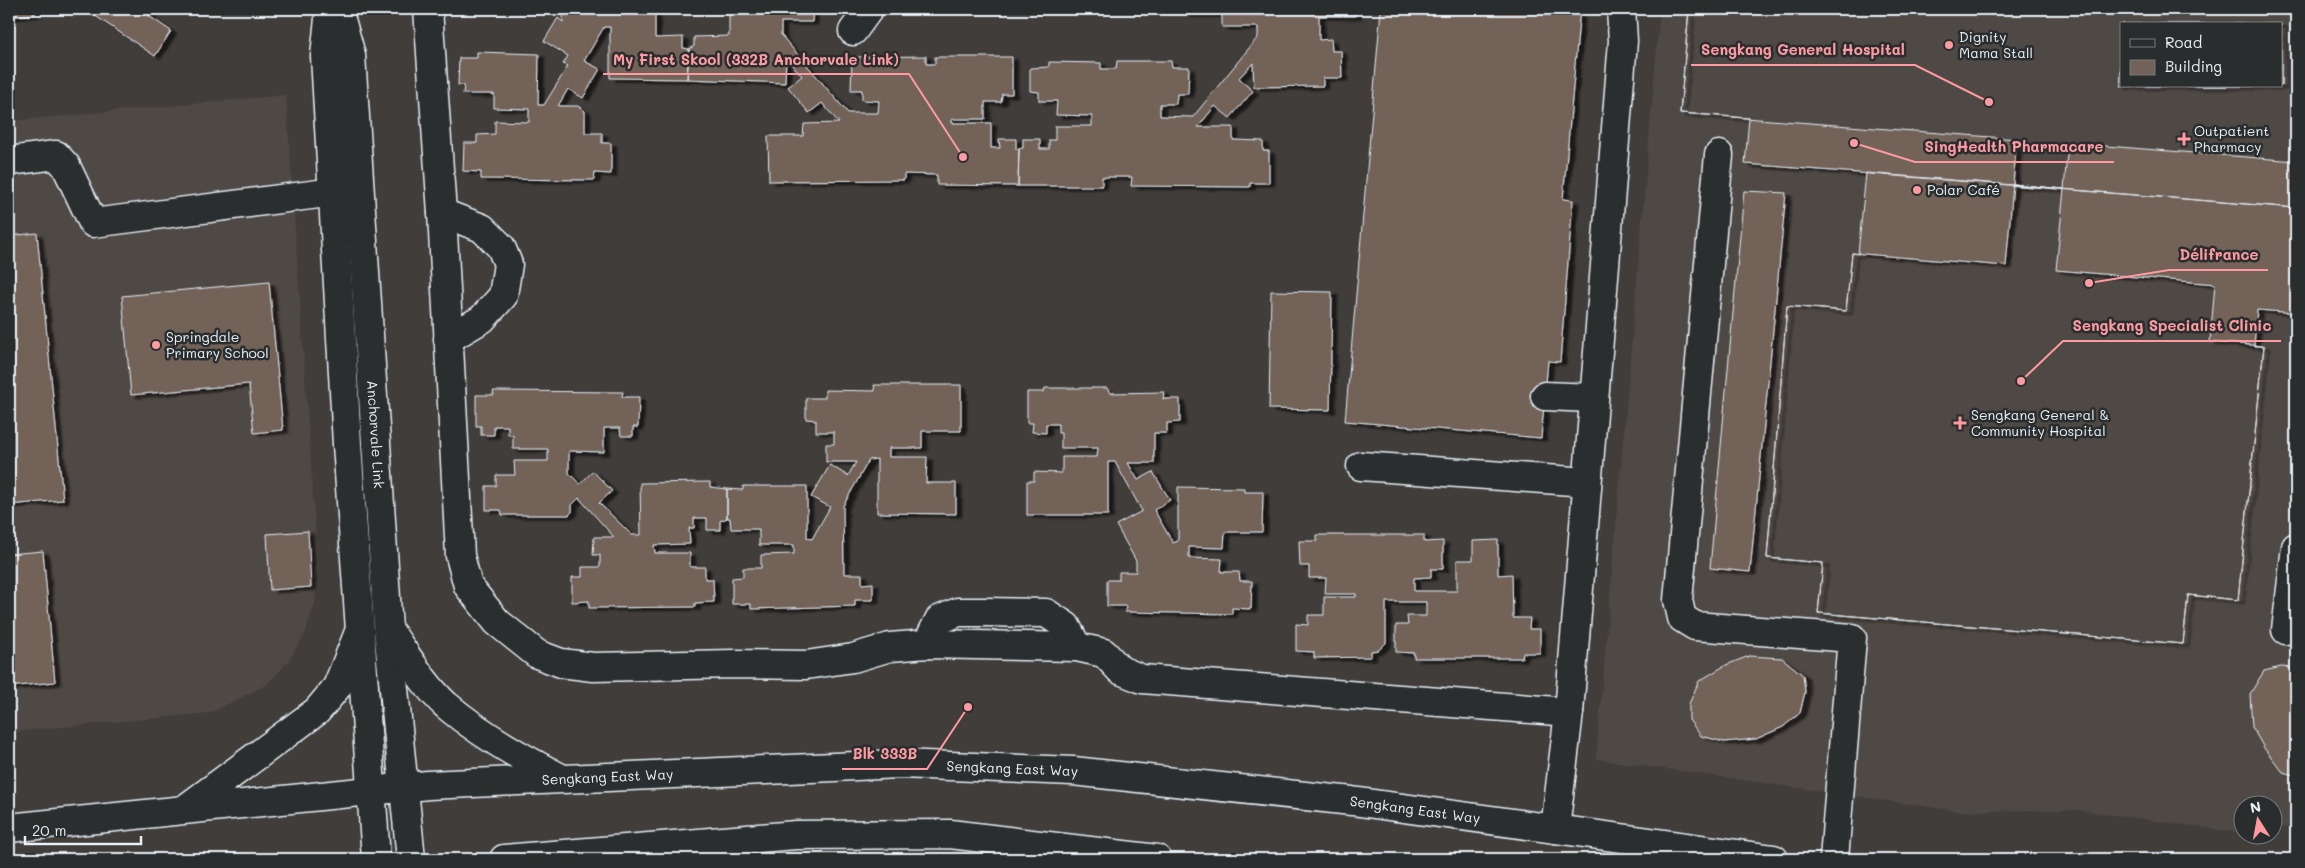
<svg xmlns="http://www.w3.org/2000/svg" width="2305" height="868" viewBox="0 0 2305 868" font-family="Mali,sans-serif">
  <defs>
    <filter id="shadow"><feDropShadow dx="5.5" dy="3" stdDeviation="1" flood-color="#0009"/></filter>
  </defs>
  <rect width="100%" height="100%" fill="#403d3b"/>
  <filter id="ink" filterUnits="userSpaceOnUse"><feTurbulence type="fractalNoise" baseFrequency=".02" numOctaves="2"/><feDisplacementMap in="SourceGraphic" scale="10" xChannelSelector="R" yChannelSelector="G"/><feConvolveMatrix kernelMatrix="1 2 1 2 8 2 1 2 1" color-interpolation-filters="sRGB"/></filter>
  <g filter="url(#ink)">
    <path fill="#4f4844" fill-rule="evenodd" d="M1660,9H2296V825L2273,830L2272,806H2242V833L2078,810L1959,811L1596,759ZM2121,24H2281V86H2121Z
      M286,95L318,569L315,603L305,634L288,662L266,685L210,713L9,732V121Z"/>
    <path fill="#726259" stroke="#e8f1f8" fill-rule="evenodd" filter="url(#shadow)" d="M9,9H40H34L35,14L9,17Z
      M85,9H154L149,16L171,31L155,56Z
      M568,9H655V38L683,37V48L689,49L687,79L610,78V27H604L584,61L600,69L583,98L568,89L558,106H578L585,111V133H602V143H611V174L595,173L594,180L481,179V172L463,171L464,143H477V135L495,134V121L529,122V109L494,108V94H463L464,85H458L459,58H477V52L539,54L538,105H544L568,66L563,64L568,56L544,41L558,18L563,22V11H568Z
      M729,9H813L812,22H781V35L848,113H878L879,101L862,100V90H851L852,57L926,56V64H935V57H1012V94H1002L1001,102H985V119H952V123H991V148H1000L999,139H1016V149L1019,148L1018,186L937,185V175L904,174V180L769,181L768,136H803L804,124L839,123L822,103L809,113L788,87L802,76L786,57L785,83L687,79L689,49L694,46V37L729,36Z
      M1185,9H1356V16H1319V40L1331,39L1332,51H1341L1342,78H1323V86L1254,87L1253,63L1239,78L1253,91L1230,118L1215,106L1198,127H1233V140L1263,141V151H1269V183H1250V187L1131,186L1132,177H1102V186H1018L1019,148H1023V139H1040V149H1049V140H1055V126H1092V116L1056,115L1057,101H1039V92L1030,91V68L1049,67V62L1101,63V69H1116L1117,61H1171L1172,67H1189L1188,94H1177L1176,104H1160V116L1193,117L1258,37V27H1222V14H1185Z
      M1381,9H1580L1563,199L1573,200L1560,362L1548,361L1541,438L1345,421Z
      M1689,9H2296V208L1745,164L1749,118L1680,113ZM2121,24H2281V86H2121Z
      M1689,9H2296V161L2068,143L2064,189L2013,184L2017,139L1680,113ZM2121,24H2281V86H2121Z
      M1866,173L2296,208V313L2257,310L2254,346H2264L2238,600L2188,595L2183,644L1818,613L1823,563L1767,558L1787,306L1846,311L1852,253L1858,254Z
      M2013,184L2064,189L2056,270L2215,284L2210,342L2264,346L2238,600L2188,595L2183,644L1818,613L1823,563L1767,558L1787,306L1846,311L1852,253L2006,266Z
      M1744,191L1786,193L1750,572L1710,568Z
      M37,233L63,500L9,505V236Z
      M269,282L283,430L254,433L249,384L131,395L122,296Z
      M1271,291L1332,292L1330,410L1269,409Z
      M874,385H961V431H922V448H889V457H927L926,483H956V514L877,513V459L869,460L843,506L844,574H862V584L873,583V600H855V606L751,609V604H732V578L743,577V568H761V555L794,554V545H759V529H731L730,518H727V489L743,490V486H807V538L812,539L830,507L811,497L830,465L848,476L856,462H826V444H834V432H816V420L806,419V398H825V390L875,391Z
      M1045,388H1107L1110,393L1164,392L1163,399H1180V422L1167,423V433H1154V463H1128L1138,480L1153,472L1170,500L1154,510L1173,543L1178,541V487L1244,488V492H1263L1262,532H1225L1224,548L1189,547V558L1222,559L1221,572H1239L1240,581H1252L1251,609L1232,608V614L1125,612L1126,606H1107V580H1119V572H1136V561L1116,525L1142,511L1115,462H1108V515H1027V481H1034V472L1062,473V457H1097L1098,448H1061V433H1058V424H1046V433L1032,432L1033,423H1027V392H1044Z
      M493,391L623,392L622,397H639L638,427H633V436H621L620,428H604V452L569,451V473L580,484L593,471L612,491L599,503L632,535H641L640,483L710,482V487L727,489V518L720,521V530H707V518H694V528H689L690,544L654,545L655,553H690V567H705V579H713L714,602L695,603V607L589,608V601L572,602V577H582V567H600V555H593L594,537H614L579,498L572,505V512L569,515H502L501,510H486V486H496V475H515L514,461H548V449H513V435H508V426H494V435H481V426H476V395H494Z
      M308,531L311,587L270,590L267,534Z
      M1317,535H1424V542L1443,541V569H1431V577L1414,578V591H1457V560H1473V541L1498,540V575L1512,574L1513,618H1530L1529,629H1540V653H1523L1522,658H1414V653L1396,652V625H1408L1407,616H1426V602H1386V643L1379,650L1371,651V657L1314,658V652L1296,651V624L1308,625V615H1324V597H1356V594H1325L1326,578H1309V566H1300L1299,541H1317Z
      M43,551L55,682L9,687V554Z
      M1749,656L1782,658L1803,675L1805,692L1800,713L1783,727L1756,739L1724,742L1701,736L1689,720V704L1699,681L1726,665Z
      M2281,667L2296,668V776L2283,772L2264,748L2252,727L2250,694L2264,671Z"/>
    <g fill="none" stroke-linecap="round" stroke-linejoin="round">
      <defs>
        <g id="minor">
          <path d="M330,9L325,56L347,444L376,859"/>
          <path id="s1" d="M338,9L351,55L388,629L411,859"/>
          <path d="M428,9L442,213L460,556L468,586L497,622L537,654L561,663L593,667L734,664L806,665L853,658L890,647L927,644L1077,647L1104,653L1120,670L1142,679L1569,712"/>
          <path d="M853,31L869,9"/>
          <path d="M1719,155L1678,600L1682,618L1695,626L1852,638L1834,859"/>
          <path d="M9,161L56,155L66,166L93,223L334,192"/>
          <path d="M442,213L482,228L501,247L508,264L503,296L482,319L448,339"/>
          <path d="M1545,396L1593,398"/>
          <path d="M1361,466L1587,482"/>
          <path d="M2286,630L2296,547"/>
          <path d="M927,644L939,620L958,612H986L1046,613L1066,626L1077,647"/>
          <path d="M1555,829L1569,712L1623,41L1621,9"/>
        </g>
        <g id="major">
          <path d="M388,629C406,654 423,684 446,705C480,734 520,757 559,777"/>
          <path d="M185,809L317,711L337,687L359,632"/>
          <path id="s2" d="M9,828L428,785L900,764L1073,771L1352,801L1774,859"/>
          <path d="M504,859L796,835L950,834L1157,859"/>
        </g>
      </defs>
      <use href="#minor" stroke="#e8f1f8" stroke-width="31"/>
      <use href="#major" stroke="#e8f1f8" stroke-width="31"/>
      <use href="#minor" stroke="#2a2d2e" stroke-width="28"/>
      <use href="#major" stroke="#2a2d2e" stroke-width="28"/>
    </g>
  </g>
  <g fill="#ff9aa2" stroke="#2a2d2e" stroke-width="2">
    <circle cx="1949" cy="45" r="5"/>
    <path d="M2181.5 131.5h5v5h5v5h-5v5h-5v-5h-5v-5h5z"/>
    <circle cx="1917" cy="190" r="5"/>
    <circle cx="156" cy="345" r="5"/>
    <path d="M1957.5 415.5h5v5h5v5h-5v5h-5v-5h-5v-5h5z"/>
  </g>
  <g text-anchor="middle" stroke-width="5" stroke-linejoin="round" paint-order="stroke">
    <g font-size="14" fill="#e8f1f8" stroke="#2a2d2e" text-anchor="start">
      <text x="1959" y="42">Dignity<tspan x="1959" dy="16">Mama Stall</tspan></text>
      <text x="2194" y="136">Outpatient<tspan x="2194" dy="16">Pharmacy</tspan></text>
      <text x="1927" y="195">Polar Café</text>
      <text x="166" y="342">Springdale<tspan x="166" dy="16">Primary School</tspan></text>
      <text x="1971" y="420">Sengkang General &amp;<tspan x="1971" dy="16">Community Hospital</tspan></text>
    </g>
    <g font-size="14" fill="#e8f1f8" stroke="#2a2d2e">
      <text dy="5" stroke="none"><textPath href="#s1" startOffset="428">Anchorvale Link</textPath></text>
      <text dy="5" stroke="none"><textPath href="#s2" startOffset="1006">Sengkang East Way</textPath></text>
      <text dy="5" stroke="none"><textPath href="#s2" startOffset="601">Sengkang East Way</textPath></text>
      <text dy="5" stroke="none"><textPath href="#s2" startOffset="1411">Sengkang East Way</textPath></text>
    </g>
  </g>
  <path fill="none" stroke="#ff9aa2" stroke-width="2" d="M1989 102L1915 65H1691M963 157L909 74H603M1854 143L1915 162H2114M2089 283L2169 270H2268M2021 381L2063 341H2281M968 707L927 769H842"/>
  <g fill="#ff9aa2" stroke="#2a2d2e" stroke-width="2">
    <circle cx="1989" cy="102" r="5"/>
    <circle cx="963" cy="157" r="5"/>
    <circle cx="1854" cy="143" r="5"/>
    <circle cx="2089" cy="283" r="5"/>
    <circle cx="2021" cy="381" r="5"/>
    <circle cx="968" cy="707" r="5"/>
  </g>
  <g font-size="15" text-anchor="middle" font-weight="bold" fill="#ff9aa2" stroke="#2a2d2e" stroke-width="5" stroke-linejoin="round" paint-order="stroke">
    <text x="1803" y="55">Sengkang General Hospital</text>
    <text x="756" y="65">My First Skool (332B Anchorvale Link)</text>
    <text x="2014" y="152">SingHealth Pharmacare</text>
    <text x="2219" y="260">Délifrance</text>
    <text x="2172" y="331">Sengkang Specialist Clinic</text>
    <text x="885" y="759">Blk 333B</text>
  </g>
  <rect width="2305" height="868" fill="none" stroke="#2a2d2e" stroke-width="30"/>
  <rect x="15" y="15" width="2275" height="838" fill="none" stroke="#e8f1f8" stroke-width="2" filter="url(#ink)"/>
  <rect x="2120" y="22" width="162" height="65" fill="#2a2d2e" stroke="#767b7f"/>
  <rect x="2130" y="39" width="25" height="8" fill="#2a2d2e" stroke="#767b7f"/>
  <text x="2165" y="48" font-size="15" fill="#e8f1f8">Road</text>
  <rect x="2130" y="60" width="25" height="15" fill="#726259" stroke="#767b7f"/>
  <text x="2165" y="72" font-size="15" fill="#e8f1f8">Building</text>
  <g transform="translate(2258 820) rotate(349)"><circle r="24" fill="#2a2d2e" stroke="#767b7f"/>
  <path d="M0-4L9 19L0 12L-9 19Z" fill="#ff9aa2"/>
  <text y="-8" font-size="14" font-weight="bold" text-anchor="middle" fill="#e8f1f8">N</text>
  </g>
  <path d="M25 836v8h116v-8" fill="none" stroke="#e8f1f8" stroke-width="2.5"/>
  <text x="32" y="836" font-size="15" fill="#e8f1f8" stroke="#2a2d2e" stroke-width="4" paint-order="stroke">20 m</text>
</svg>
